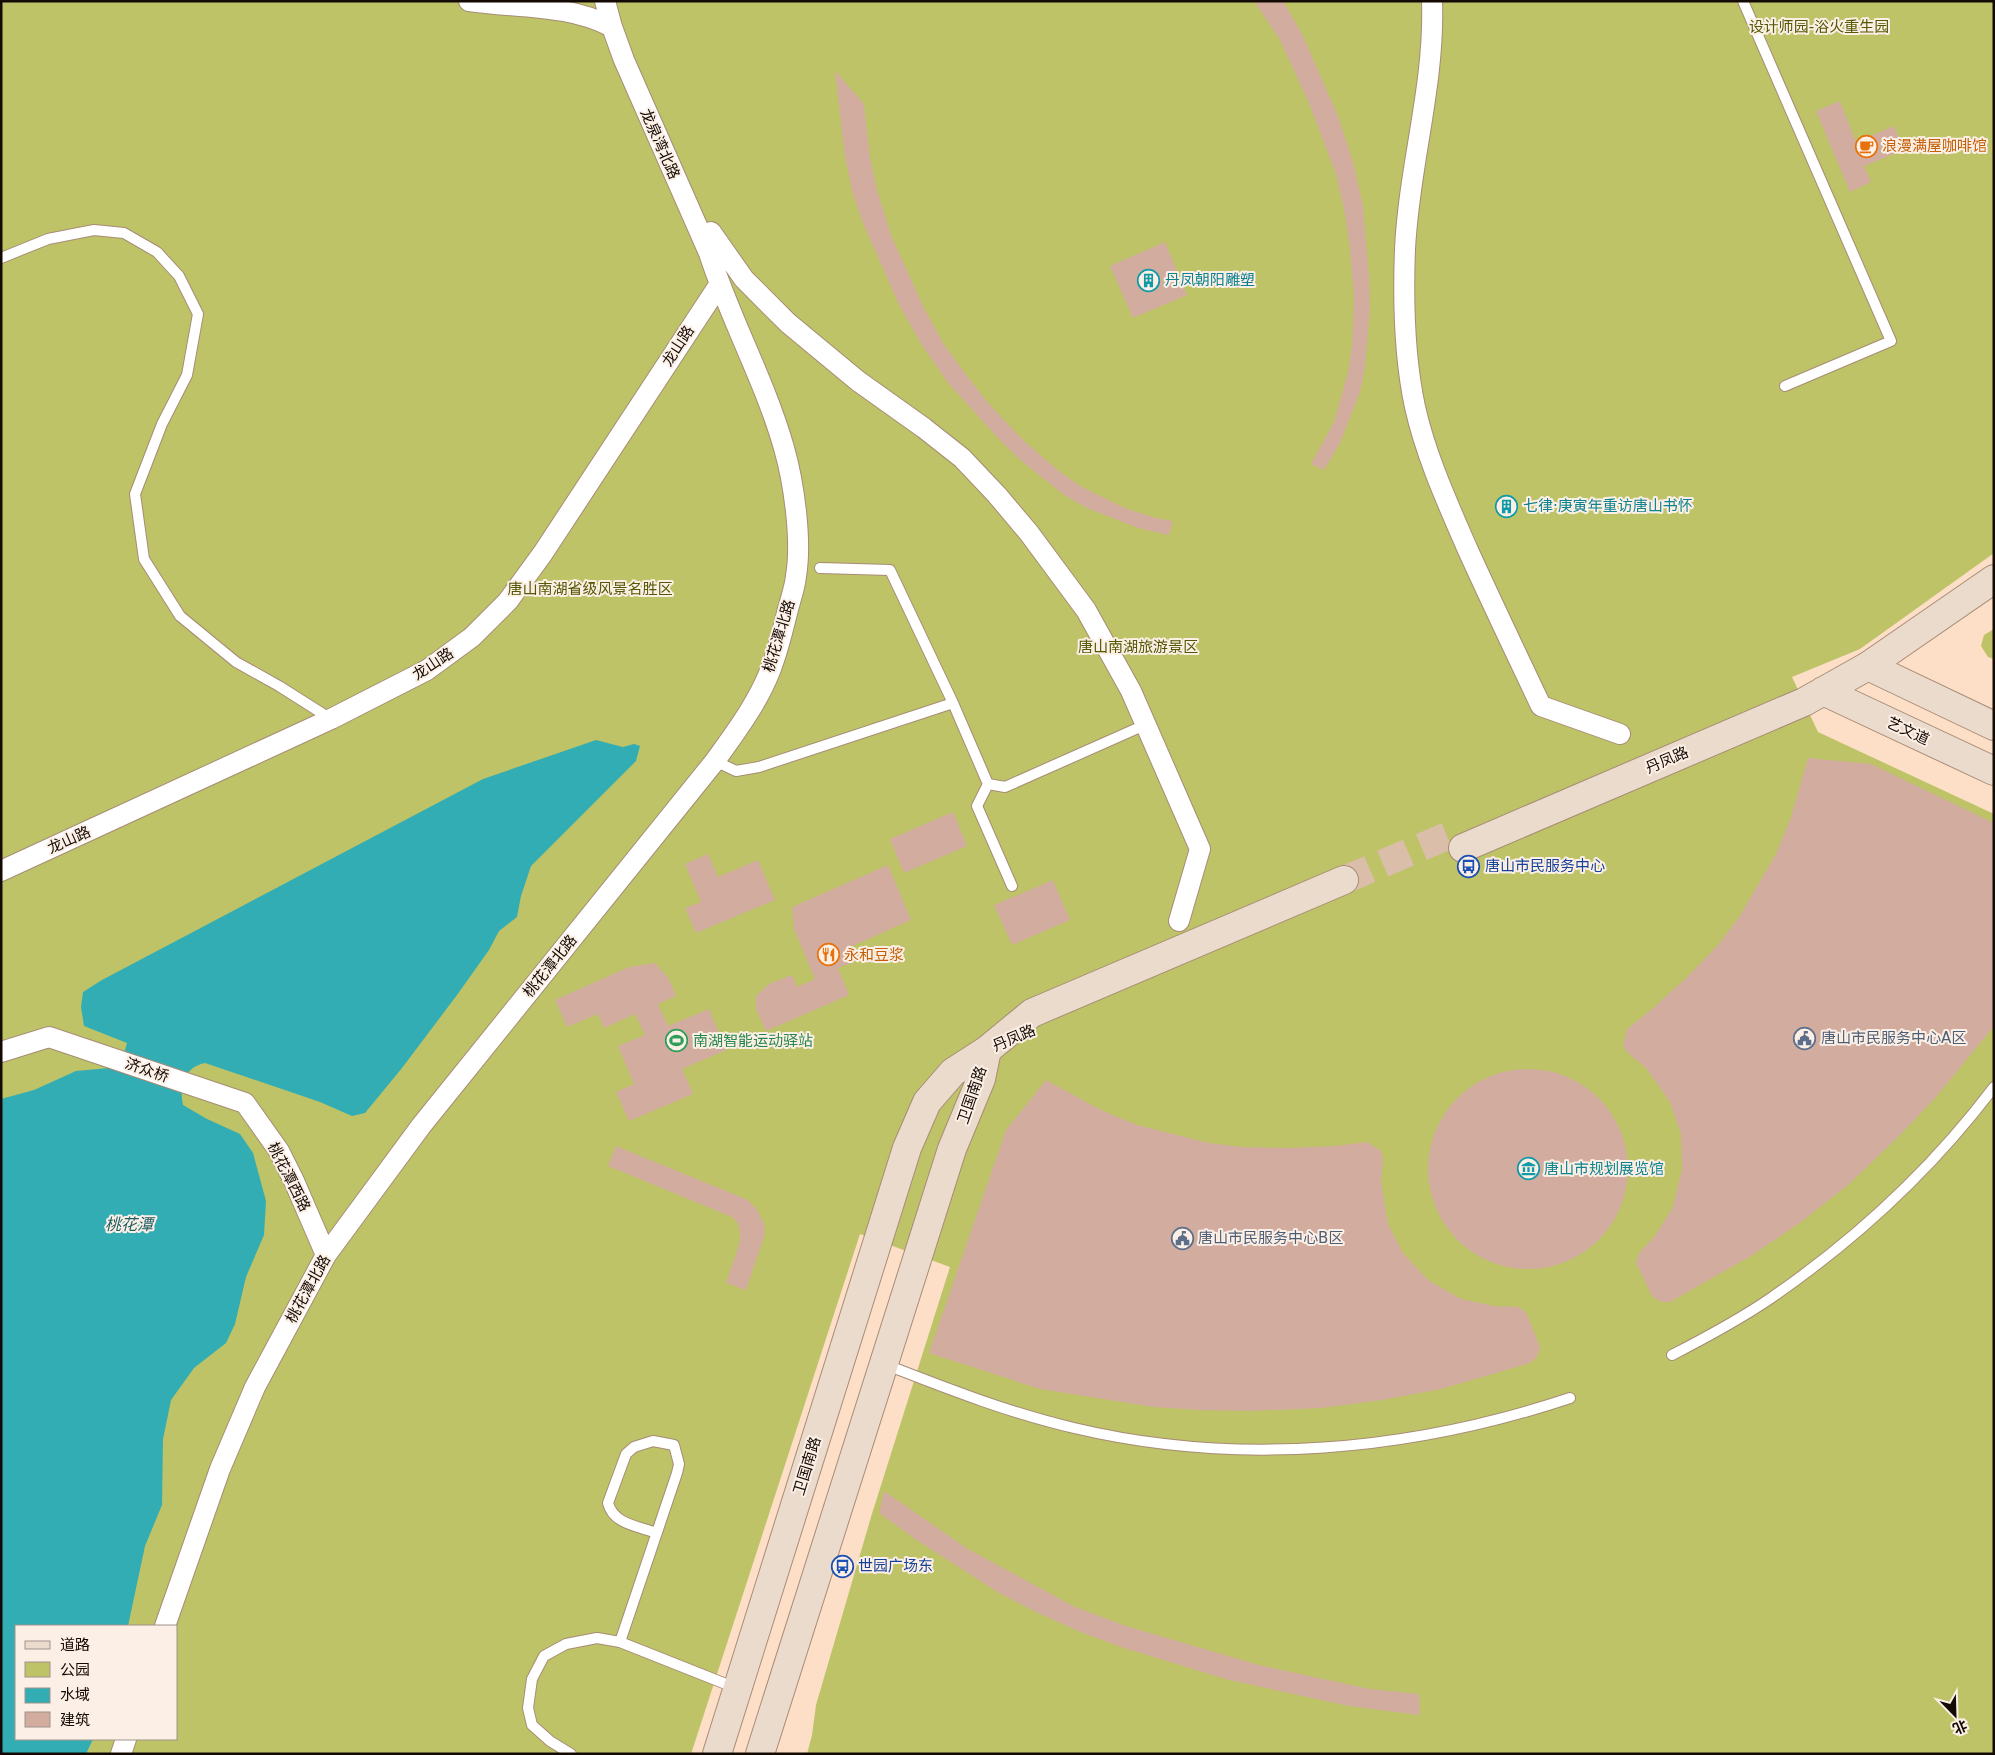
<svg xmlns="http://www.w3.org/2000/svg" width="1995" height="1755" viewBox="0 0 1995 1755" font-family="'DejaVu Sans','Noto Sans SC',sans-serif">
  <rect width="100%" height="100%" fill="#fddec6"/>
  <path fill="#bdc366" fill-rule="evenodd" d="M1,1H1994V553L1860,649L1792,677L1818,732L1994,814V1754H807L812,1735L816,1705L871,1517L950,1267L860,1234L691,1754H1ZM16,1626H176V1739H16Z
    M1994,629V659L1988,657L1981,646L1984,635Z"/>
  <path fill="#33adb4" d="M596,740L623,747L634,744L640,746L636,761L531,866L521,896L517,917L499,931L489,950L457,995L402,1068L365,1113L352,1116L320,1102L205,1063C183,1068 179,1086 183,1105L207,1119L240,1134L253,1153L266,1201L264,1235L246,1277L235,1324L226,1343L194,1368L171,1400L163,1439L162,1505L145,1546L128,1626H16V1739H93L86,1754H1V1099L34,1090L76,1071L120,1067L127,1043L84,1026L81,1007L83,992L102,980L483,779Z"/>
  <path fill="#d2ad9f" d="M1254,1H1283L1302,34L1338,116L1353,162L1363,206L1369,277L1370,309L1365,366L1360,392L1349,420L1340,443L1324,470L1311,464L1334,422L1348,372L1352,346L1354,298L1350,249L1345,214L1336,174L1308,101L1279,38Z
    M835,71L864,104L870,158L877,190L891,235L923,306L943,343L967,376L989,404L1023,440L1059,471L1080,486L1127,509L1156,518L1173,521L1169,535L1138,528L1115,519L1087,508L1064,495L1019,459L997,437L949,384L923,347L899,305L863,223L853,194L845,157Z
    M1840,101L1856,142L1894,126L1904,150L1864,166L1871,182L1850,192L1816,111Z
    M1165,242L1187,295L1133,318L1110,266Z
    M1506,497L1512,513L1509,514L1502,498Z
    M1808,758L1871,764L1994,823V1026L1936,1097L1899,1136L1849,1184L1801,1222L1751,1256L1670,1302H1661L1652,1296L1636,1263L1639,1253L1655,1236L1673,1207L1682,1169L1681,1134L1670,1102L1646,1068L1628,1053L1623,1046L1627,1029L1652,1009L1687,977L1718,945L1739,917L1776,854L1791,817Z
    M953,812L967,846L904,873L890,839Z
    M708,854L718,877L758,860L775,900L696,933L685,908L701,902L685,864Z
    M888,865L911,920L848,948L854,962L838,968L849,995L766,1031L756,1009V996L769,984L792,975L797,987L815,979L794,929L792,907Z
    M1053,880L1070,920L1012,945L994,905Z
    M655,963L669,979L676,996L658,1004L668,1026L709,1009L726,1050L682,1069L693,1094L629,1121L616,1092L634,1084L618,1046L645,1035L635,1014L604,1028L598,1014L567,1027L555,1000L629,967Z
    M1428 1169a100 100 0 1 1 200 0a100 100 0 1 1-200 0Z
    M1046,1080L1101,1110L1137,1125L1209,1143L1242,1147L1287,1148L1335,1146L1367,1142L1381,1151L1383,1159L1381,1182L1388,1224L1403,1253L1428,1280L1461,1299L1494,1306L1518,1307L1526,1312L1540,1347L1537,1357L1530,1363L1441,1389L1382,1400L1321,1408L1251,1411L1198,1410L1154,1407L1040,1389L929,1353L1006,1130Z
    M616,1146L748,1200L758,1211L764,1224L765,1234L746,1290L726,1283L740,1242V1232L738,1223L732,1217L608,1166Z
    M884,1491L968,1549L1075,1607L1126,1626L1259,1665L1370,1689L1419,1694L1420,1715L1349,1706L1229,1680L1124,1648L1083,1633L1040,1614L999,1593L915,1539L879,1513Z"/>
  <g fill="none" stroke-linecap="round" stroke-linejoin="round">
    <path stroke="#dabea9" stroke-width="28" stroke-dasharray="28 14" stroke-linecap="butt" d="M1344,880L1457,832"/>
    <defs>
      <path id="lane" d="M1743,1L1891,341L1785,386
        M1,258L48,239L94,230L124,233L157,252L179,276L198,314L187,375L162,424L135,494L144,559L180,616L236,662L279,686L331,719
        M820,568L890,570L953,703L988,784
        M715,761L736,771L759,767L953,703
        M1012,886L977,806L988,784L1005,787L1147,724
        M1672,1355C1705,1338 1739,1320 1771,1298C1855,1240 1932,1169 1994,1087
        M884,1364C946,1388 1009,1413 1074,1428C1238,1467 1411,1451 1570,1398
        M620,1642L677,1473L679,1464L674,1445L653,1441L634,1447L626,1454L608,1503C613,1524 638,1526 656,1533
        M571,1754L550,1741L532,1725L528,1708L532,1679L544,1656L566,1644L597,1638L620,1642L736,1688"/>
      <path id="street" d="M469,1C517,8 569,4 612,27
        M1432,1C1435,85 1409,165 1405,249C1403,301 1404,356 1415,407C1426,456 1447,502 1467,548C1491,601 1516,653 1541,706L1620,734
        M711,232L744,279L788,323L858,381L924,428L962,458L997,495L1029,533L1086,610L1131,691L1200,849L1179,921
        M1,871L331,719L427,670L472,637L508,601L543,553L719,285
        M1,1052L49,1037L245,1103L279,1151L294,1181L326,1255
        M165,1626L220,1469L255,1387L326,1255L421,1126L715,761C735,733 757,704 770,671C778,651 783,629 788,609C791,598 795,587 796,576C802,540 794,483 784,448C765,381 730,319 709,253L624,60L612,27L605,1
        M121,1754L126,1739"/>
      <path id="secondary" d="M1868,666L1994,726
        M1823,691L1994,771
        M1463,848L1804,702L1868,666L1994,579
        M717,1754L907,1148L927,1102L953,1072L987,1050L1032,1013L1344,880
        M760,1754L952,1149L981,1079L987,1050"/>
    </defs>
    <use href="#lane" stroke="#a88c76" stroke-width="12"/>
    <use href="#street" stroke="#a88c76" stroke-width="22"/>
    <use href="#secondary" stroke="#a88c76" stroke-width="30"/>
    <use href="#lane" stroke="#fff" stroke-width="10"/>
    <use href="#street" stroke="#fff" stroke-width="20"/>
    <use href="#secondary" stroke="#ebdbcc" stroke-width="28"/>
  </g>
  <defs>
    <symbol id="cafe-ring" viewBox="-11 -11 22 22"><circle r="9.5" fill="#fcefe6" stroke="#e8710a" stroke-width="1.5"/><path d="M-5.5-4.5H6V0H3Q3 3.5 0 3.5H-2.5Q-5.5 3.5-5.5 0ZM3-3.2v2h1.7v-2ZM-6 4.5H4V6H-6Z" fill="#e8710a"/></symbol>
    <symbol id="building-ring" viewBox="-11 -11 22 22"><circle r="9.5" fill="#fcefe6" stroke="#0f9aa8" stroke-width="1.5"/><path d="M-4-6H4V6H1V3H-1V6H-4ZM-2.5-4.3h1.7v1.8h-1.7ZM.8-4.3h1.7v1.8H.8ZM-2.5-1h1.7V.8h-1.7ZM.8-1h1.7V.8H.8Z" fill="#0f9aa8"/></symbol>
    <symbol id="bus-ring" viewBox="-11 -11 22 22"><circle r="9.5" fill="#fcefe6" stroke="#1a4fb4" stroke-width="1.5"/><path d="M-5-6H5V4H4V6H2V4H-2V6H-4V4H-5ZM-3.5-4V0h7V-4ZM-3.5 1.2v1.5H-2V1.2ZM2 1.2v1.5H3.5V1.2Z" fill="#1a4fb4"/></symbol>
    <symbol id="restaurant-ring" viewBox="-11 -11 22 22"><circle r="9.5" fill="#fcefe6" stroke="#e8710a" stroke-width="1.5"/><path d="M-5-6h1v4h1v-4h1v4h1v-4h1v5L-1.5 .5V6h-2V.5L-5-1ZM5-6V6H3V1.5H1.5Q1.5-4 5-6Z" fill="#e8710a"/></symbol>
    <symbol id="civic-ring" viewBox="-11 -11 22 22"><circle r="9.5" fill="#fcefe6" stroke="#5c6f8a" stroke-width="1.5"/><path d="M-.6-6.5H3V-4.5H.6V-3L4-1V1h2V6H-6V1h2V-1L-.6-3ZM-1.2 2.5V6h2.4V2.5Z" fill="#5c6f8a"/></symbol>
    <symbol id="stadium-ring" viewBox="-11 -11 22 22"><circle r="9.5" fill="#fcefe6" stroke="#2e9e5b" stroke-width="1.5"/><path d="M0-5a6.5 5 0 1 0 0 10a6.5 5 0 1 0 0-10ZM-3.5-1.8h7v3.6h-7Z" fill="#2e9e5b"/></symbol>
    <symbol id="museum-ring" viewBox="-11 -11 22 22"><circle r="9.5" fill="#fcefe6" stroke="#0f9aa8" stroke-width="1.5"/><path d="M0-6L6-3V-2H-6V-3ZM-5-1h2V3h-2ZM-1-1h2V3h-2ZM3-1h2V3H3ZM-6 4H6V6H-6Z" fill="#0f9aa8"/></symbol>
  </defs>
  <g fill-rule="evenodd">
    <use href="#cafe-ring" x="1854" y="134" width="25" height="25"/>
    <use href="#building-ring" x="1136" y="268" width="25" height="25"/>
    <use href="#building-ring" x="1494" y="494" width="25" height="25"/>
    <use href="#bus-ring" x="1456" y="854" width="25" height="25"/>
    <use href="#restaurant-ring" x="816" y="942" width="25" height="25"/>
    <use href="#civic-ring" x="1792" y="1026" width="25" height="25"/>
    <use href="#stadium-ring" x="664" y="1028" width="25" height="25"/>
    <use href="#museum-ring" x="1516" y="1156" width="25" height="25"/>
    <use href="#civic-ring" x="1170" y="1226" width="25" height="25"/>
    <use href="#bus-ring" x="830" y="1554" width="25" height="25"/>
  </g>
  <g text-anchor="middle" stroke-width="4" stroke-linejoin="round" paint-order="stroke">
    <g font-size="15" fill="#545703" stroke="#fcefe6">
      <text x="1819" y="32">设计师园-浴火重生园</text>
      <text x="590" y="594">唐山南湖省级风景名胜区</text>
      <text x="1138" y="652">唐山南湖旅游景区</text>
    </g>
    <g font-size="15" fill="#140a04" stroke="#fcefe6">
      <text transform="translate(660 144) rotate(66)" y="5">龙泉湾北路</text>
      <text transform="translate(678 346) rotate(-57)" y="5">龙山路</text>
      <text transform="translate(779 636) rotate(-73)" y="5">桃花潭北路</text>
      <text transform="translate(433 664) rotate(-33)" y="5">龙山路</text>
      <text transform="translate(1908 731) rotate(25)" y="5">艺文道</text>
      <text transform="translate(1667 760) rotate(-23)" y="5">丹凤路</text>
      <text transform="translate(69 840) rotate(-24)" y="5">龙山路</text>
      <text transform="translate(550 966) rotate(-51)" y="5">桃花潭北路</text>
      <text transform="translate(1014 1038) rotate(-23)" y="5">丹凤路</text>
      <text transform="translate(147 1070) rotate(19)" y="5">济众桥</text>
      <text transform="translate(972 1095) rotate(-71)" y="5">卫国南路</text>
      <text transform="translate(289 1177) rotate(63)" y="5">桃花潭西路</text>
      <text transform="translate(308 1289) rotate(-61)" y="5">桃花潭北路</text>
      <text transform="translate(807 1466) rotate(-73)" y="5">卫国南路</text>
    </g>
    <g font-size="15" fill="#c56008" stroke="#fcefe6" text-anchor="start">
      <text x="1882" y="151">浪漫满屋咖啡馆</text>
      <text x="844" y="960">永和豆浆</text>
    </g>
    <g font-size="15" fill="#0d838f" stroke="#fcefe6" text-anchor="start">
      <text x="1165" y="285">丹凤朝阳雕塑</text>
      <text x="1523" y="511">七律·庚寅年重访唐山书怀</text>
      <text x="1544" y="1174">唐山市规划展览馆</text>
    </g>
    <g font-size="15" fill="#164399" stroke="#fcefe6" text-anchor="start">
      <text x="1485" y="871">唐山市民服务中心</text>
      <text x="858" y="1571">世园广场东</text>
    </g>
    <g font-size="15" fill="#4e5e75" stroke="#fcefe6" text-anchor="start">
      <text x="1821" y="1043">唐山市民服务中心A区</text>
      <text x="1198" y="1243">唐山市民服务中心B区</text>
    </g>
    <g font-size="15" fill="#27864d" stroke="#fcefe6" text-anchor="start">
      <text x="693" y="1046">南湖智能运动驿站</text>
    </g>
    <g font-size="16" font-style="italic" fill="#1e5e62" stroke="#fcefe6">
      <text x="129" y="1230">桃花潭</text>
    </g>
  </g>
  <rect width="1995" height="1755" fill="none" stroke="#140a04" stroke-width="5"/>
  <rect x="15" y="1625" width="162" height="115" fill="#fcefe6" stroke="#9f938c"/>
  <rect x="25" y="1641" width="25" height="8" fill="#ebdbcc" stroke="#9f938c"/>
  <text x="60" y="1650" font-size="15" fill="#140a04">道路</text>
  <rect x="25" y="1662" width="25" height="15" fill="#bdc366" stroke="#9f938c"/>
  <text x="60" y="1675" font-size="15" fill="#140a04">公园</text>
  <rect x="25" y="1688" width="25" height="15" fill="#33adb4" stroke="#9f938c"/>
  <text x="60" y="1700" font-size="15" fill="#140a04">水域</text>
  <rect x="25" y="1712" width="25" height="15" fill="#d2ad9f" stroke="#9f938c"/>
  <text x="60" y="1725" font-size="15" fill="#140a04">建筑</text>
  <g transform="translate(1955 1715) rotate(157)" stroke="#fcefe6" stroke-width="4" paint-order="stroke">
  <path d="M0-4L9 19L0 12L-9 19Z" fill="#140a04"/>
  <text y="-8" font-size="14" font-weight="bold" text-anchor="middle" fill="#140a04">北</text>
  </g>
</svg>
